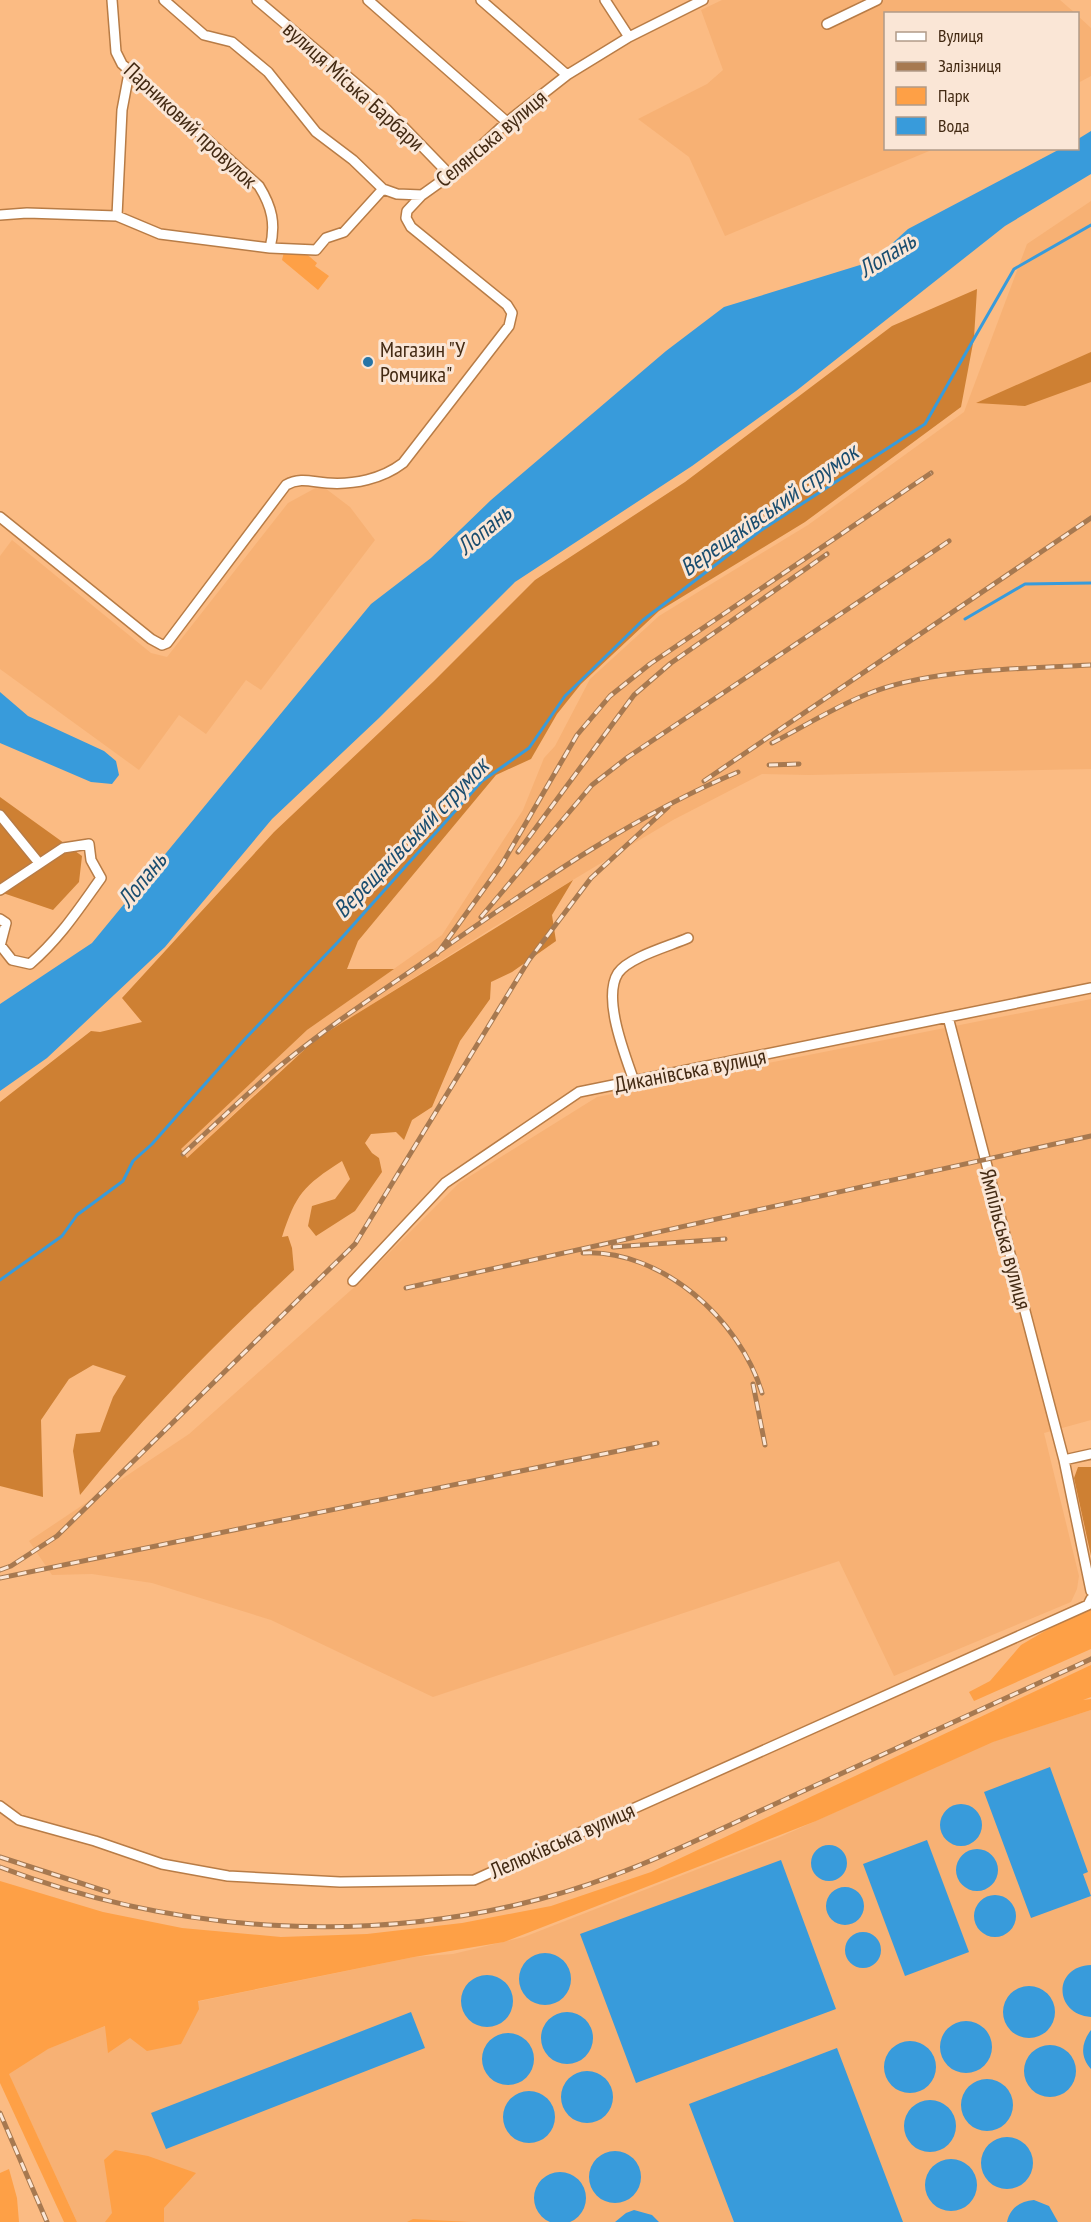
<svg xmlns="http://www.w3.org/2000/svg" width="1091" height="2222" viewBox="0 0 1091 2222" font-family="'PT Sans Narrow',sans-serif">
  <rect width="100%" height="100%" fill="#fbbb83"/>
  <path fill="#f7b174" d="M722,0H1060L1075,13L886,14V148L934,149L725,236L689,157L638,119L707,84L723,70L701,10Z
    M1078,16L1091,28V76L1078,83Z
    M1091,201V769L809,775L762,774L673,820L489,930L305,1047L187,1158L180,1149L307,1030L442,935L523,810L544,758L555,746L590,679L659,616L808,525L964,412L1027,244Z
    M321,485L350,507L375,540L261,690L246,680L206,734L179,715L139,770L0,669V556L12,540L151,653L167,657L288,503Z
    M1091,999V1420L1044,1433L1079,1576L1077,1589L1071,1602L894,1676L839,1561L433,1697L271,1620L152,1583L92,1574L52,1575L29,1541L189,1434L359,1283L459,1183L597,1097Z
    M1091,1710V2222H77L5,2066L133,2015L414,1957L453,1954L524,1937L780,1837L989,1743Z"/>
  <path fill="#fea046" d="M303,251L317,263L315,266L329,276L318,290L282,260L284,252H296L300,255Z
    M1091,1604V1649L974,1701L969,1692L990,1681L1021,1645Z
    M1091,1665V1697L1083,1700L1091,1699V1710L993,1742L816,1821L504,1942L414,1957L198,2001L199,2009L181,2044L147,2051L130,2038L108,2053L105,2026L48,2049L9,2074L77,2222H64L0,2083V1881L103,1912L182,1928L281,1937L367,1934L462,1923L551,1906L651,1872Z
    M115,2150L148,2156L196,2173L164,2208V2222H105L112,2213L104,2160Z
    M9,2169L17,2198L19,2222H0V2173Z
    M413,2219L471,2222H407Z"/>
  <path fill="#ce8033" d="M977,289L974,338L961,407L805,522L659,611L581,684L557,714L531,759L496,775L358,941L347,969H394L307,1030L181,1149L187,1158L316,1039L573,880L552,915L556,941L512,972L491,982L490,999L460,1041L432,1107L412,1120L404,1140L396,1132L371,1134L365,1143L372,1153L379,1158L382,1172L355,1211L316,1236L308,1226L312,1206L335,1199L350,1179L342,1161C303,1186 296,1194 282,1237L288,1236L292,1248L294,1270C218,1341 145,1414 80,1495L73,1451L76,1434L100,1432L113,1397L126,1376L93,1365L69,1379L41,1420L43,1497L0,1486V1102L91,1031L100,1032L142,1022L122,998L274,832L434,681L535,580L685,482L892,326Z
    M1091,352V382L1025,406L976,403Z
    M0,797L82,856L79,882L53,910L0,892Z
    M1078,1467H1091V1556L1074,1478Z"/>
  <path fill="#389bdb" d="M1091,131V174L1005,226L796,391L692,466L515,582L379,718L272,819L165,947L47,1058L0,1091V1004L92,943L371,604L431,558L491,500L666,351L724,307L873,261L908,229L1060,149L1078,148V139Z
    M0,692L28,716L104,751L116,761L119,775L112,784L91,782L0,743Z
    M1050,1767L1088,1872L1083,1874L1091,1896L1031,1918L984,1792Z
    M940 1825a21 21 0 1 1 42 0a21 21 0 1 1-42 0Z
    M927,1840L969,1952L905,1976L863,1864Z
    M811 1863a18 18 0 1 1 36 0a18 18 0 1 1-36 0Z
    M956 1870a21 21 0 1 1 42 0a21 21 0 1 1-42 0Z
    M781,1860L836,2009L636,2083L580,1934Z
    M826 1906a19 19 0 1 1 38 0a19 19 0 1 1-38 0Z
    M974 1916a21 21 0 1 1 42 0a21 21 0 1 1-42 0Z
    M845 1950a18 18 0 1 1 36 0a18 18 0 1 1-36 0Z
    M519 1979a26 26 0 1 1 52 0a26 26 0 1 1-52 0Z
    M1091,1965V2017C1053,2014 1053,1966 1091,1965Z
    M461 2001a26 26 0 1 1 52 0a26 26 0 1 1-52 0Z
    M1003 2012a26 26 0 1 1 52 0a26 26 0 1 1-52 0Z
    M411,2012L425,2048L166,2149L151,2113Z
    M541 2038a26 26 0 1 1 52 0a26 26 0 1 1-52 0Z
    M940 2047a26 26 0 1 1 52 0a26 26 0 1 1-52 0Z
    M1091,2030V2069C1080,2057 1081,2043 1091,2030Z
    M482 2059a26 26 0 1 1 52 0a26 26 0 1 1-52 0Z
    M884 2067a26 26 0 1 1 52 0a26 26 0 1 1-52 0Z
    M1024 2071a26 26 0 1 1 52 0a26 26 0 1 1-52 0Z
    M837,2048L903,2222H734L689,2104Z
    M561 2097a26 26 0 1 1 52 0a26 26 0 1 1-52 0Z
    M961 2105a26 26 0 1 1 52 0a26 26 0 1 1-52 0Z
    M503 2117a26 26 0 1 1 52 0a26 26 0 1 1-52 0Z
    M904 2126a26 26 0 1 1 52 0a26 26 0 1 1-52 0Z
    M981 2163a26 26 0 1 1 52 0a26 26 0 1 1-52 0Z
    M589 2177a26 26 0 1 1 52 0a26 26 0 1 1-52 0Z
    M925 2185a26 26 0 1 1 52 0a26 26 0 1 1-52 0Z
    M534 2198a26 26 0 1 1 52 0a26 26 0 1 1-52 0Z
    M1034,2200L1049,2206L1058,2222H1007C1010,2208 1020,2201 1034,2200Z
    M634,2210L652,2215L659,2222H615L626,2213Z"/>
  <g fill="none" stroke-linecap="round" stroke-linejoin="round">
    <path stroke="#389bdb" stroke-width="3" d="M965,619L1025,584L1091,583
      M0,1280L62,1236L77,1215L123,1181L133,1161L152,1144L243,1041L338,942L482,781L529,748L565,696L643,620L760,531L925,424L1014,269L1091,225"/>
    <defs>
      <path id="minor" d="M112,0L116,52L122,64L259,186C272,207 276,224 270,248
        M164,0L204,35L232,42L268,72L316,132L353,160L383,189
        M257,0L386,109L450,175
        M368,0L507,122
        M481,0L567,75
        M605,0L629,37
        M827,24L877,0
        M0,215L27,213L117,216L160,234L270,248L316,250L326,238L344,232L383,189L397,194L422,195L450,175L507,122L567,75L629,37L703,0
        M117,216L122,110L129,73
        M0,517L151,639L162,645L167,643L286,485C300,477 312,482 327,483C354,485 382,479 403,463L509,326L512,313L507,305L411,227L406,218L407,211L422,195
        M0,815L39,863
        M0,890L63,848L89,844L91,860L101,878C78,910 60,938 30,964L12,960L1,946
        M0,919L6,923L0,946
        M948,1017L1064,1460L1091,1591
        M634,1081C625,1055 602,998 618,973C629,957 670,946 688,938
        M353,1281L445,1183L579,1092L1091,988
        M1064,1460L1091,1454
        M0,1806L19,1820L95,1841L162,1864L228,1876L340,1882L474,1880L1088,1605L1091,1599"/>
    </defs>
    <use href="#minor" stroke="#b87c46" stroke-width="12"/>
    <use href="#minor" stroke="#fff" stroke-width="9"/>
    <defs>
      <path id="rail" d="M772,743C803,727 833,708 865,695C929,668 1022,669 1091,665
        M769,765L799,764
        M704,781L1091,518
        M518,852L634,695L671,663L827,554
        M481,917L592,785L628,757L949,541
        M437,954L502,864L577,735L610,696L650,664L931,473
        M183,1154C216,1124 247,1093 281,1065C336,1020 396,982 454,941C542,880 639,813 738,772
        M613,1247L725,1239
        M583,1253C661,1249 740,1319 762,1393
        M406,1288L1091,1136
        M753,1384L765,1445
        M0,1570L11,1566L57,1536L355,1244L529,960L591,878L668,807
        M0,1578L657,1443
        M0,1857L108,1892
        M0,1867C171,1932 363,1946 540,1899C622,1878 699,1839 775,1804C881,1755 986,1707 1091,1659
        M0,2113L47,2222"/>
    </defs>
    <use href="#rail" stroke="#a77950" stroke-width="5"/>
    <use href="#rail" stroke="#fae6d6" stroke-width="3" stroke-dasharray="9" stroke-linecap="butt"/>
  </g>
  <circle fill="#2674a6" stroke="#fae6d6" stroke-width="2" cx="368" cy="362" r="6"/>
  <g text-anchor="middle" stroke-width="6" stroke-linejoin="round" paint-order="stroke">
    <g font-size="22" fill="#432a13" stroke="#fae6d6">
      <text transform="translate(354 86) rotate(42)" y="8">вулиця Міська Барбари</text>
      <text transform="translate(191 125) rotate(43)" y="8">Парниковий провулок</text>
      <text transform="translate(491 138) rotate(-40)" y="8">Селянська вулиця</text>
      <text transform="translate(690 1070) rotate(-11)" y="8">Диканівська вулиця</text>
      <text transform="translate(1006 1239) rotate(75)" y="8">Ямпільська вулиця</text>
      <text transform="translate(562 1840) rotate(-24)" y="8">Лелюківська вулиця</text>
    </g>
    <g font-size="22" fill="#432a13" stroke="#fae6d6" text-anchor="start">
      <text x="380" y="357">Магазин "У<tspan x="380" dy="25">Ромчика"</tspan></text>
    </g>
    <g font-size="24" font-style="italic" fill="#1a4d6f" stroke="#fae6d6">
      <text transform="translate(887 255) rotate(-32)" y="8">Лопань</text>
      <text transform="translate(769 510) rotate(-35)" y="8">Верещаківський струмок</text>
      <text transform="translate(484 530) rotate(-40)" y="8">Лопань</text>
      <text transform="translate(411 838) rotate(-46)" y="8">Верещаківський струмок</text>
      <text transform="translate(142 880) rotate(-51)" y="8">Лопань</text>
    </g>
  </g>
  <rect x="884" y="12" width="195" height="138" fill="#fae6d6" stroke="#b19b88" stroke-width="1.5"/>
  <rect x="896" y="32" width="30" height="9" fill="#ffffff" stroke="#b19b88" stroke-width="1.5"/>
  <text x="938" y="42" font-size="18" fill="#432a13">Вулиця</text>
  <rect x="896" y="62" width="30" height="9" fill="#a77950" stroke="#b19b88" stroke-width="1.5"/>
  <text x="938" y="72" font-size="18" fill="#432a13">Залізниця</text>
  <rect x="896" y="87" width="30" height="18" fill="#fea046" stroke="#b19b88" stroke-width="1.5"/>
  <text x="938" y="102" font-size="18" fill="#432a13">Парк</text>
  <rect x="896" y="117" width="30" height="18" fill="#389bdb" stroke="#b19b88" stroke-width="1.5"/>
  <text x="938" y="132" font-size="18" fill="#432a13">Вода</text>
</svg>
